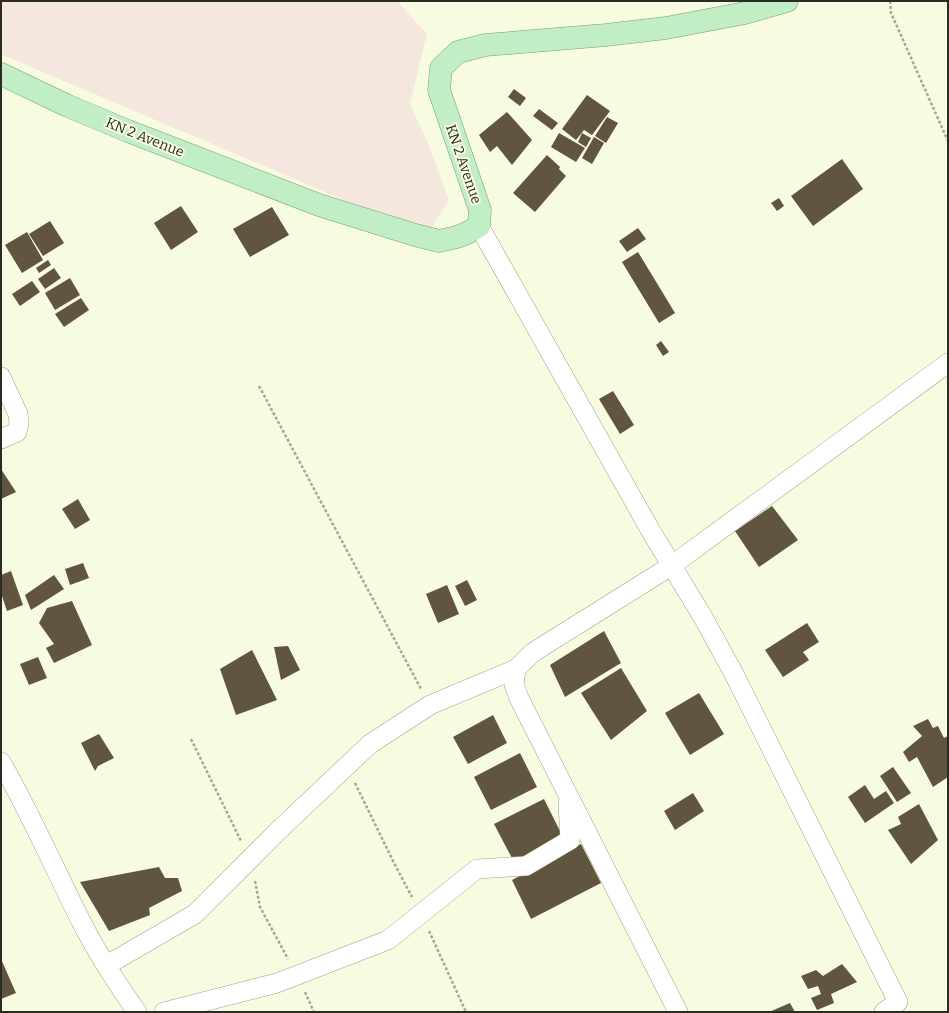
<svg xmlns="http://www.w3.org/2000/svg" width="949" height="1013" viewBox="0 0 949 1013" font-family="Bitter,serif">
  <rect width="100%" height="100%" fill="#f7fbdf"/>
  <path fill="#f5e6de" d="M1,1H397L427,34L410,104L428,143L449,200L430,230L374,213L1,54Z"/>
  <path fill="#615540" d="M514,89L526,98L520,106L508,97Z
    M587,95L610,111L592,135L584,130L576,140L562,129Z
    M539,109L558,123L552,130L533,116Z
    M507,112L532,140L512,165L497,146L490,152L479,135Z
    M607,117L618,123L606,143L595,136Z
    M559,133L585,148L576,162L551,147Z
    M582,133L591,138L586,147L578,142Z
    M594,137L604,143L592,164L582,158Z
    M547,155L560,167L559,169L566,176L535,212L513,193Z
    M842,159L863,189L813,226L791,196Z
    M779,198L784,206L777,211L771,203Z
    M181,206L198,232L171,250L154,223Z
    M272,207L289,235L250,257L233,229Z
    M50,221L64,243L43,256L29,234Z
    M638,228L646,239L627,252L619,241Z
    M27,232L43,260L22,273L5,245Z
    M638,252L675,313L659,323L622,262Z
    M48,260L51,265L39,273L36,268Z
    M54,268L61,278L45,289L38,279Z
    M70,278L80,295L55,310L45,293Z
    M32,281L40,292L20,306L12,294Z
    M81,298L89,310L64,327L55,314Z
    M661,341L669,352L663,356L656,345Z
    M613,391L634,425L620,434L599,399Z
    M1,469L16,492L1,499Z
    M78,499L90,520L75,529L62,509Z
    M772,506L798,540L759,567L735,531Z
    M83,563L89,578L70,585L65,569Z
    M11,571L23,605L7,611L1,593V575Z
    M54,575L64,589L31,610L25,595Z
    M467,580L477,600L465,606L455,586Z
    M447,585L459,614L438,623L426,594Z
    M72,601L92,645L54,663L46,648L54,644L39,623L47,608Z
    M807,623L819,642L803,652L809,660L783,677L765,650Z
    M604,631L621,663L565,697L550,665Z
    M288,646L300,670L281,680L274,647Z
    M252,650L277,700L236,715L220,669Z
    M38,657L47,678L29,685L20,664Z
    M621,668L647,711L611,740L581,693Z
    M699,693L724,734L690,755L665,713Z
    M493,715L507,743L468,764L453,737Z
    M928,719L933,728L938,726L944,738L948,736V777L933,787L917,757L909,762L903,752L922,736L913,726Z
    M99,734L114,758L98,766L95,771L81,743Z
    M520,753L537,787L491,810L474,777Z
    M893,767L911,793L897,802L880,776Z
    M865,785L874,799L886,791L894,803L865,823L848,797Z
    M693,793L704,811L675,830L664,811Z
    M544,799L563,837L514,862L494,824Z
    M919,804L938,840L911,864L888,830L901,824L898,817Z
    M581,844L601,883L531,919L512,880Z
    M159,867L165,878H178L182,891L149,908L150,915L109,931L80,882Z
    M1,959L16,993L1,999Z
    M842,964L857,982L831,994L834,1003L817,1010L811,998L821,994L818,986L808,989L801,976L816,970L823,976Z
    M790,1003L795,1012H769Z"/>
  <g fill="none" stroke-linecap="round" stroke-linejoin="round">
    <defs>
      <path id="minor" d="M479,226L652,533L704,619L734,674L898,1002L884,1012
        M1,377L18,414L19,423L17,432L1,439
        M1,762C31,814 55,870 82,923C97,953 118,985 137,1012
        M107,965L195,914L280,829L370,744L430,705L516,669
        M164,1012L277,983L388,940L477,869L526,866L570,840L568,803
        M678,1012L519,698L514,685L516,669L532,653L671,566L948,363"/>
      <path id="major" d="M1,74L68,106L128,131L319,205L415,235L439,241L457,237L467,233L479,226L480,210L439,90L441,68L458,52L485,45L606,35L666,28L745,13L787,1"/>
    </defs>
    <use href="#minor" stroke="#9ea188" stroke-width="20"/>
    <use href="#major" stroke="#72a273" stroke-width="23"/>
    <path stroke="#a6a994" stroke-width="2.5" stroke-dasharray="3 2" stroke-linecap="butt" d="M890,1L891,13L948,141
      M259,386L421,689
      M191,739L241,841
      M355,783L394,863L412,897
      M255,881L260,907L288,959
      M429,931L466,1012
      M305,992L314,1012"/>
    <use href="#minor" stroke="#fff" stroke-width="19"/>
    <use href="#major" stroke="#c2eec5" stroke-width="22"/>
  </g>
  <g text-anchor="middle" stroke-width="4" stroke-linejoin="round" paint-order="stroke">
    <g font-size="14" fill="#2a2b21" stroke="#f7fbdf">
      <text transform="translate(145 137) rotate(22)" y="5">KN 2 Avenue</text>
      <text transform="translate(464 164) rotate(71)" y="5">KN 2 Avenue</text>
    </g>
  </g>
  <rect width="949" height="1013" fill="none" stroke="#2a2b21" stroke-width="4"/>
</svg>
